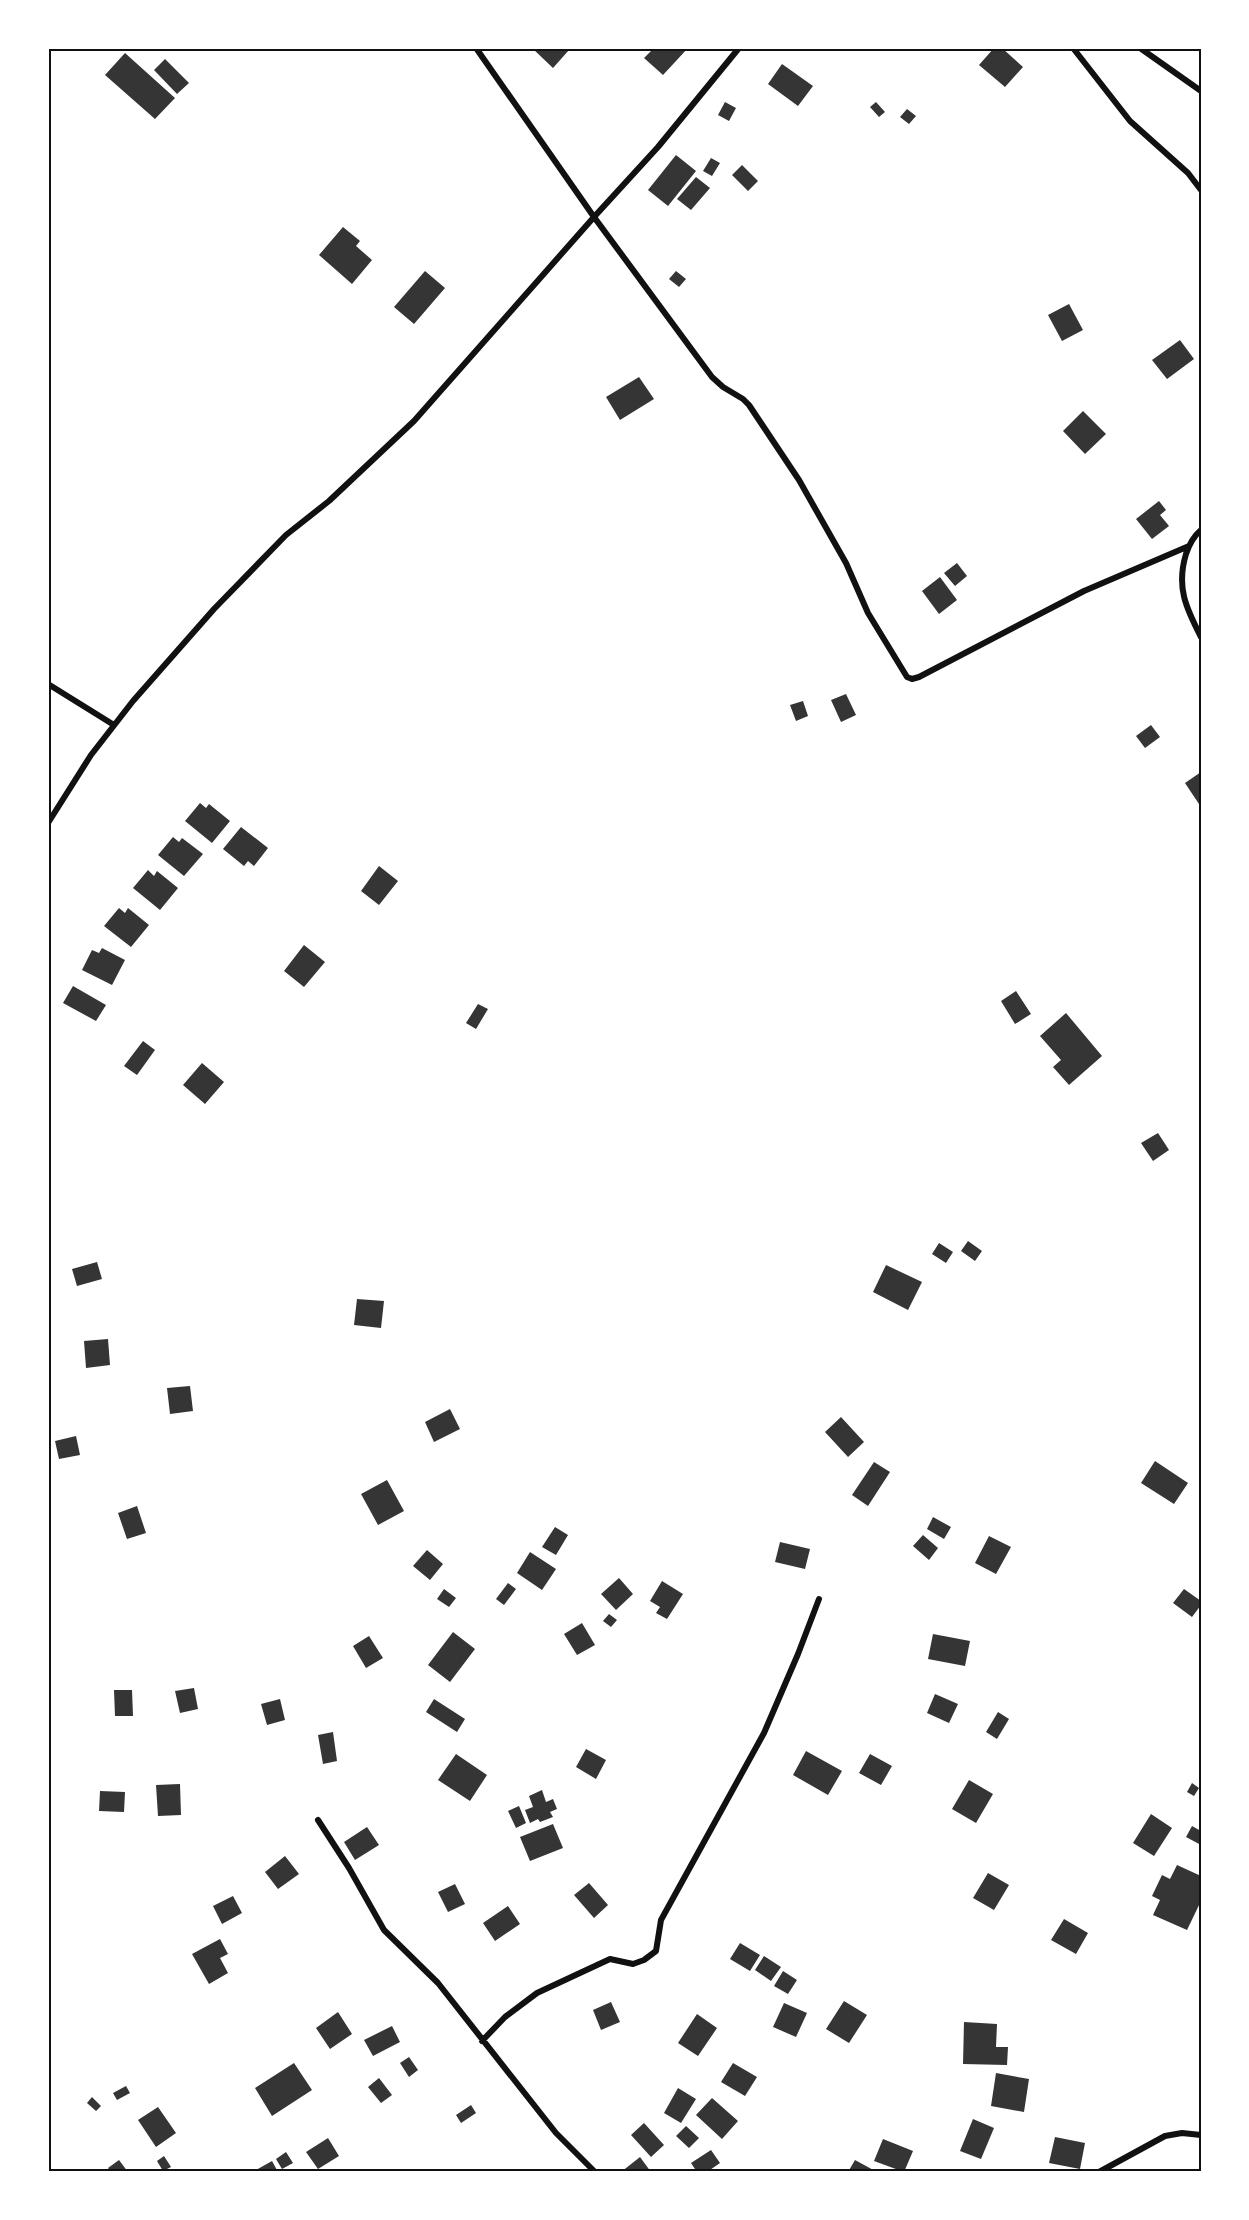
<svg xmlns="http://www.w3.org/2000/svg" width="1249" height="2220" viewBox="0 0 1249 2220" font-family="Lato,sans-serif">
  <rect width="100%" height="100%" fill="#fff"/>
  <path fill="#353535" d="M532,48H567L569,50L553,68Z
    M654,48H688L663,75L644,58Z
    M994,48H1002L1023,67L1005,87L979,65Z
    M125,53L175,98L155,119L105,75Z
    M165,59L189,83L177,94L154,70Z
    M782,64L813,86L798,106L768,84Z
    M725,102L736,108L729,121L718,115Z
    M876,102L885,112L879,117L870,107Z
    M907,109L916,116L909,124L900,117Z
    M676,155L696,171L668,206L648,190Z
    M711,158L720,163L712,176L703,171Z
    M742,165L758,181L748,191L732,175Z
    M696,177L710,188L691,210L677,199Z
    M343,227L360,241L356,246L372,260L352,284L319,255Z
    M425,271L445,288L414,324L394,307Z
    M676,271L686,279L679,287L669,279Z
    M1069,304L1083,330L1062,341L1048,315Z
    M1180,340L1194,359L1167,379L1152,360Z
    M639,377L654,399L620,420L606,397Z
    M1083,411L1106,434L1085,454L1063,431Z
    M1159,501L1166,510L1160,515L1169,526L1152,539L1136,519Z
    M957,563L967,576L955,586L944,573Z
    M940,577L957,600L939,614L922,591Z
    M846,694L856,715L841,722L831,700Z
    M803,701L808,716L796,721L790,705Z
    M1151,725L1160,737L1145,748L1136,736Z
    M1201,772V807L1185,783Z
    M200,803L206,808L209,804L230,821L212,843L185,821Z
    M241,827L268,848L254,866L248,861L244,866L223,849Z
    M173,837L179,842L182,838L203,854L184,876L158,855Z
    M379,866L398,881L379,905L361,891Z
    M148,870L154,876L157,871L178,888L160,910L133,888Z
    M119,908L125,913L128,908L149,925L131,947L104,926Z
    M304,945L325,962L304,987L284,971Z
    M102,948L125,960L112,985L82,970L92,950L99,953Z
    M73,986L106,1005L96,1021L63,1003Z
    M1016,991L1031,1014L1015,1024L1001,1001Z
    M478,1004L488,1009L476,1029L466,1023Z
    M1066,1013L1102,1056L1069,1085L1053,1067L1061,1060L1040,1036Z
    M143,1041L155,1050L137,1075L124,1066Z
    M202,1063L224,1082L205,1104L183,1085Z
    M1158,1133L1169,1150L1153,1161L1141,1143Z
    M968,1241L982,1251L975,1261L961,1251Z
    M939,1243L953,1252L946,1263L932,1254Z
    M97,1262L102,1279L77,1286L72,1269Z
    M886,1265L922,1282L908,1310L873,1292Z
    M357,1299L384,1301L381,1328L354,1325Z
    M108,1339L110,1365L86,1368L84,1341Z
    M190,1386L193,1411L170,1414L167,1388Z
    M450,1409L460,1429L434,1442L425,1422Z
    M841,1417L864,1442L848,1457L825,1432Z
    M76,1436L80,1455L59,1459L55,1441Z
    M1155,1461L1188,1483L1174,1504L1141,1483Z
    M874,1462L890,1472L868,1506L852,1495Z
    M387,1480L404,1511L378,1525L361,1494Z
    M137,1506L146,1533L127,1539L118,1513Z
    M933,1517L951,1527L944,1539L927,1529Z
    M555,1527L568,1535L556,1555L542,1547Z
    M923,1535L938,1548L929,1560L913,1546Z
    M989,1536L1011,1547L996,1574L975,1563Z
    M780,1542L810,1549L805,1569L775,1562Z
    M427,1550L443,1564L430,1580L413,1566Z
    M530,1552L556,1569L542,1590L517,1573Z
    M619,1578L633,1594L616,1610L601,1594Z
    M662,1581L683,1594L667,1619L656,1613L660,1607L650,1601Z
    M508,1583L516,1589L504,1605L496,1599Z
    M444,1589L456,1598L449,1607L437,1599Z
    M1184,1589L1201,1601V1605L1192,1617L1173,1603Z
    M609,1614L617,1620L611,1627L603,1621Z
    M582,1623L595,1645L577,1655L564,1634Z
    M453,1632L475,1649L450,1682L428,1665Z
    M933,1634L970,1641L965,1666L928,1659Z
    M369,1636L383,1658L366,1668L353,1646Z
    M194,1688L198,1709L180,1713L175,1691Z
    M114,1690H132L133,1716H115Z
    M935,1694L958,1704L949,1723L927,1713Z
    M280,1699L285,1720L267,1725L261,1704Z
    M434,1699L465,1719L457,1732L426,1712Z
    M998,1712L1009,1719L997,1739L986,1732Z
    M333,1732L337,1761L323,1764L318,1735Z
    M586,1749L606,1760L596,1779L576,1767Z
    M806,1751L842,1771L828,1795L793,1775Z
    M456,1754L487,1775L470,1801L438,1780Z
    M870,1754L892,1766L881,1785L859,1773Z
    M969,1780L993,1794L976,1823L952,1809Z
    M1192,1783L1199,1788L1194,1796L1187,1792Z
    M180,1784L181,1815L158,1816L156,1785Z
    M542,1790L546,1802L553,1799L557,1809L550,1812L553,1817L540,1822L538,1819L530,1823L525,1810L533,1807L529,1796Z
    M100,1791L125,1792L124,1812L99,1811Z
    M519,1806L526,1823L516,1828L508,1811Z
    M1151,1814L1172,1828L1154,1856L1133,1843Z
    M553,1824L563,1848L530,1861L520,1837Z
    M1192,1826L1201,1831V1845L1186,1837Z
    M367,1827L379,1845L355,1860L344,1842Z
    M285,1856L299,1874L278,1889L265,1872Z
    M1177,1865L1201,1876V1901L1187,1930L1153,1915L1160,1900L1152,1896L1162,1875L1170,1879Z
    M988,1873L1009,1885L994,1910L973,1898Z
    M589,1883L608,1905L594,1918L574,1895Z
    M455,1884L465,1904L448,1912L438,1892Z
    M233,1896L242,1913L222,1924L213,1906Z
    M508,1906L520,1924L495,1941L483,1923Z
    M1064,1919L1088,1933L1076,1954L1051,1940Z
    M220,1939L228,1954L220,1958L228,1973L209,1984L192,1954Z
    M740,1943L760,1955L750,1971L730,1959Z
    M764,1956L781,1967L771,1981L755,1970Z
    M783,1971L797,1980L788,1994L774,1986Z
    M844,2001L867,2015L849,2043L826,2029Z
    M611,2002L620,2022L601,2030L593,2010Z
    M784,2003L807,2013L796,2037L773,2027Z
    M338,2012L352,2034L330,2049L316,2028Z
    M697,2014L717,2028L698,2056L678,2043Z
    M964,2022L997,2024L996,2047H1008L1007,2065L963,2064Z
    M392,2026L400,2042L373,2056L364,2040Z
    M409,2057L418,2070L409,2077L400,2063Z
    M294,2063L312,2090L272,2116L255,2088Z
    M733,2063L757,2077L745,2096L721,2082Z
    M996,2073L1029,2079L1024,2112L991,2106Z
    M379,2078L392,2095L381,2103L368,2087Z
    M126,2086L130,2093L117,2100L113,2093Z
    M678,2088L696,2099L681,2123L664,2113Z
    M92,2097L101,2106L96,2111L87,2103Z
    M712,2098L738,2121L722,2139L696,2115Z
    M471,2105L476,2113L461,2123L456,2115Z
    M158,2107L176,2133L156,2147L138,2120Z
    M973,2119L994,2128L981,2159L960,2151Z
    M644,2123L664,2145L651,2157L631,2135Z
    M686,2126L699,2138L689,2148L676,2136Z
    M1055,2137L1085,2143L1080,2169L1049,2163Z
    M328,2138L339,2156L318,2169L306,2152Z
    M883,2139L913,2151L904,2172L874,2161Z
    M711,2150L720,2163L707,2172H697L691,2163Z
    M286,2152L293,2163L282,2169L276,2159Z
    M164,2156L171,2167L163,2171L157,2161Z
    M640,2157L651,2172H621Z
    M119,2160L128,2172H111L108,2168Z
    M855,2160L877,2172H848Z
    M272,2161L278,2172H257L256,2170Z"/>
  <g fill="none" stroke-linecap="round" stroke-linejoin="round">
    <path stroke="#111" stroke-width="6" d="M476,48L594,217L712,377L723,387L743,399L749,405L799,480L846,563L868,613L907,677L912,679L919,677L1084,591L1189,546
      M1073,48L1130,121L1188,173L1201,190
      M1140,48L1201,91
      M1201,530C1194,536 1189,545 1186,554C1176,587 1186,608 1201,637
      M48,684L114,725
      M48,823L91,755L133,701L214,609L286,535L329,501L414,421L594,217L658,147L739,48
      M318,1820L349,1868L384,1930L438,1983L556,2133L595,2172
      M482,2041L505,2017L537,1993L610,1959L633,1964L644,1960L656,1951L661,1920L764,1733L798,1654L819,1599
      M1099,2172L1165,2136L1182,2133L1201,2135"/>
  </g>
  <rect width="1249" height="2220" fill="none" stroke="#ffffff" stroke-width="99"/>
  <rect x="50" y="50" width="1150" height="2120" fill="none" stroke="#111" stroke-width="2"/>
</svg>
